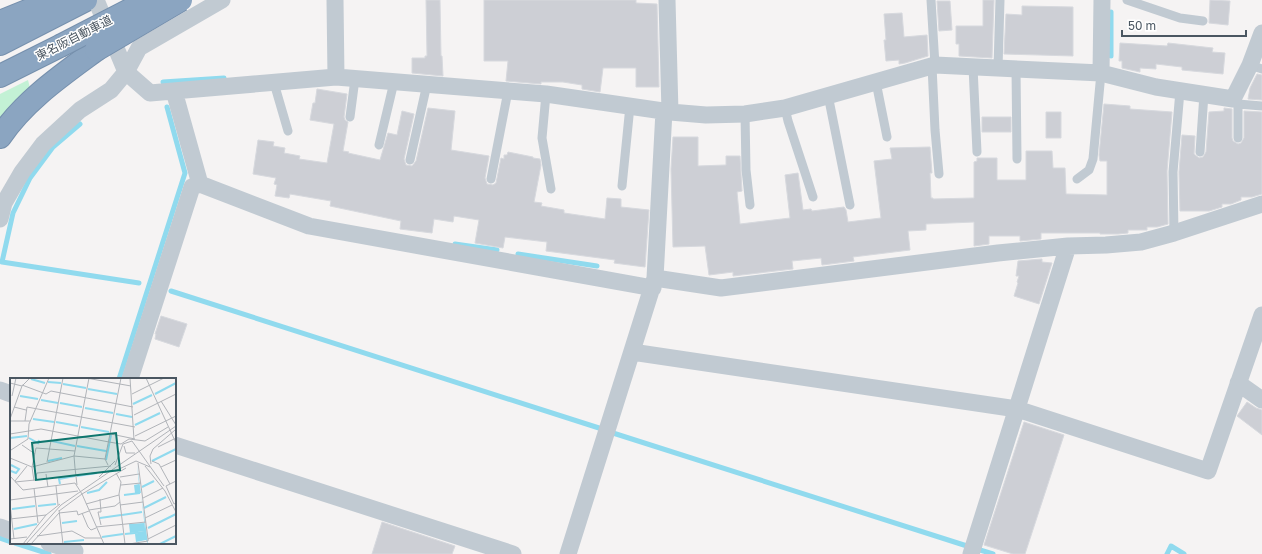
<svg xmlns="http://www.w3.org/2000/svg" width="1262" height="554" viewBox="0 0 1262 554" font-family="'Golos Text','Noto Sans JP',sans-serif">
  <rect width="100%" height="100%" fill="#f5f3f3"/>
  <path fill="#c3f1d5" d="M28,80L30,88L0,121V94Z"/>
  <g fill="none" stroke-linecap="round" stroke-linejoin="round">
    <path stroke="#90daee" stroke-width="5" d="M1111,56V12
      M163,82L224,78
      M80,124L53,147L30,178L13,213L2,262L139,283
      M455,244L497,250
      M518,254L597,266
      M171,291L599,428
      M119,379L185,173L167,107
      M613,433L967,546
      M0,538L11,542
      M15,543L49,554
      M980,550L993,554
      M1167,554L1171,546L1184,554"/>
  </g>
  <path fill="#cdcfd5" stroke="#d7d9de" d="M426,0H440L441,56H442L443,76L412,73V58H425V56H427Z
    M484,0H636V3L657,4L659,87H636V68H603L600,92L582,89V85L563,82H541V84L506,81L508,61H484Z
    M983,0H994L992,58L959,56V44H956V26H983Z
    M1210,0L1230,1L1228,25L1209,23Z
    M937,1H950L952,30L939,31Z
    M1022,6L1073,7V56L1004,54L1006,14L1022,15Z
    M902,13L904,37L927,35L928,56L905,63L899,64V60L886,61L884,40H886L884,14Z
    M1120,43L1167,46L1168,43L1213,48L1212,52L1225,53L1223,74L1182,70V67L1156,64V69L1140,68V72L1122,68V61H1119Z
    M1257,74L1262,75V100L1248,99L1250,88Z
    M317,89L347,94L344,117L345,120L348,122L343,151L349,152L348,153L380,160L388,133L397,135L402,111L414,114L404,159L406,165L412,166L416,161L428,108L455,111L451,150L489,156L485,178L487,184L493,185L496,183L501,158L504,159V155H507L508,152L533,157V158L540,159L541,165L534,202L542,203L541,206L564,210V213L605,219L607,198L621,199V207L649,210L645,267L614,263L615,260L546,251L547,242L505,237L503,248L475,243L479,220L454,216L453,222L434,219L432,233L400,229L401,221L330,206L331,201L290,194L289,198L275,196L277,185L274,184L276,178L253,174L258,140L274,142L273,146L285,148L284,153L300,156L299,159L327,163L334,124L310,120L313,103H315Z
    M1104,104L1130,106V109L1172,112L1167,171L1168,224L1157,227H1147V230H1128V233L1118,234H1100V233H1041V239L1020,241V236H989V244L974,246V222L926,224V230L908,231L910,250L853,257L854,261L822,265L821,258L792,261L793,269L733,276V272L709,275L705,246L673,247L671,169L673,137H698V166L726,165V156H740L742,191L737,192L740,224L790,218L785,175L798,173L803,210L811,209L812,211L844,207L846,210L848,222L881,218L874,161L892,159L890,148L930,147L932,173H930L931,198H933V199L974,198V162L977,161V158H997V180H1026V151H1052L1053,168H1065L1066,194L1107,195V161H1100L1099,155Z
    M1224,108L1232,109V138L1233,141L1238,144L1241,143L1244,138V111L1262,112V194L1252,197H1241V200L1231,204H1222V207L1209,211H1180L1179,172L1182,135L1195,136L1194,154L1199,158L1203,157L1206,152L1209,112L1224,111Z
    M1046,112H1061V138H1046Z
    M982,117H1011V132H982Z
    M1042,259V262L1052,263L1039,304L1014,296L1018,283L1017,282L1019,276H1016L1018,261Z
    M161,316L187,324L179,347L155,339L156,334H155Z
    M1247,402L1256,408L1262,410V435L1237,416Z
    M1024,422L1064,435L1025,554H1013L984,545Z
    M382,522L455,546L452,554H372Z"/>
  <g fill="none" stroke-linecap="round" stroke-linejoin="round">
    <defs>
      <path id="highway" d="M0,22L54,0
        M0,44L86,0
        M0,76L60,46
        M0,137C24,101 62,75 96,50"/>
    </defs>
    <use href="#highway" stroke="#7690ad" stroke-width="24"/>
    <path stroke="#c1cad2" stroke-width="9" d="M931,0L935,65
      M1127,0L1180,18L1203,21
      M1250,65L1262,69
      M932,66L935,130L939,174
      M973,67L977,152
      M998,68L1000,0
      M1016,69L1017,159
      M876,82L887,137
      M274,83L288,131
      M546,94L542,138L551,189
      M828,95L850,205
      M1235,100L1238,104L1262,106
      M785,108L788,121L813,197
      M745,114L746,170L750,205
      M350,117L355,79
      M1238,138V104
      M379,145L394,82
      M1200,152L1204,94
      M410,160L427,84
      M491,179L508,91
      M1077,179L1089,170L1093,159L1101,73
      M622,186L630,106
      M1174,233L1173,172L1180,91"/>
    <path stroke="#c1cad2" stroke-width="17" d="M96,0L126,72L150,93L336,77L546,94L670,112L706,115L745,114L785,108L935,65L1101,73L1156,87L1233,99L1250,65L1262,33
      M335,0L336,77
      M667,0L670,112
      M1101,73L1102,0
      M174,91L200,184L309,226L653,288
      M0,219L4,203L22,172L43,144L80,110L111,90L126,72L139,48L222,0
      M655,278L721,288L998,253L1068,246L1106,245L1141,242L1174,233L1262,204
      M632,352L1017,409L1208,471L1262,315
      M130,379L192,187L200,184
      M1238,383L1262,400
      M0,390L11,394
      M175,445L513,554
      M0,527L11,531
      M49,543L75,551
      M568,554L655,278L664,111
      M971,554L1068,246"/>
    <use href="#highway" stroke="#8ba5c1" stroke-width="22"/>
    <defs>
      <path id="highway-bridge" d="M60,46L149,0
        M96,50L181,0"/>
    </defs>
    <use href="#highway-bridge" stroke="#7690ad" stroke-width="24" stroke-linecap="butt"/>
    <use href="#highway-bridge" stroke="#8ba5c1" stroke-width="22"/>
  </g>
  <g text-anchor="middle" stroke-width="3" stroke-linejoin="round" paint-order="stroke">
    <g font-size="12" fill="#4a5661" stroke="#fff">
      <text transform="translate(74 38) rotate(-27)" y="4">東名阪自動車道</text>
    </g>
  </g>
  <g transform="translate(10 378)">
    <rect width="166" height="166" fill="#f5f3f3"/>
    <path d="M127,87L136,151L138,166L136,162L126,164L125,156L135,153L120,155L119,146L134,145L135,151L131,115H125L124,107L129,106Z" fill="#90daee"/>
    <path fill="none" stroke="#90daee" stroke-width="2" d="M21,1L35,5M38,4L51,5M53,6L76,10M78,11L107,16M145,16L166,5M10,18L28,21M31,22L48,25M50,25L72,29M123,26L142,17M75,30L103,35M106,36L122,39M23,41L44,44M46,44L68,48M125,47L150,35M71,49L99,54M0,60L17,58M19,60L28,65L29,62M42,63L65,68M67,68L96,73M96,82L101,57M38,83L52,80M142,83L166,71M1,93L6,95L9,91L1,87M67,98L87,95M50,106L49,101L65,98M132,109L144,103M77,115L89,112L97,104M114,117L130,115M28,128L46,126M134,130L156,119M2,131L25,128M112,137L132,134M90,140L111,137M52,145L67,143M138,150L166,136M4,151L27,146M115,156L135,154M92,159L113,156M54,164L74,162M150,166L166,158"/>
    <path fill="none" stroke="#b1b4b9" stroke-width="1" d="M76,0L121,8M120,0L124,62M136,0L166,65M0,5L12,8M12,7L36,16L41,13L123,29M122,16L154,0M2,18L6,0M151,23L166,47M4,29L16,32M124,37L166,16M0,41L12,8L20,0M0,43H20M15,43L17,29L125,49M0,56L31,51L99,64M101,56L125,61M125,58L166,38M99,64L111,66M111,66L119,61L135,63L158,49M12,67L25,76M0,68V94M114,68L116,75H125M148,69L166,60M1,72L18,61L19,46L39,0M64,78L95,81L98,87M0,80L22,89L64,78M95,81L111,0M142,83L149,86L160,106M37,84L53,0M128,85L138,161M141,86L140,78L143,71L165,52M105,87L113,66L122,63L154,108M135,88L155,113L166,134M22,89L26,70L65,73M22,89L24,103M151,89L166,82M65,90L64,78L79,0M65,90L67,107M105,93L126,83L140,89M106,95L111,104L109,116L115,166M36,96L38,109M0,98L13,112L65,105L72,116L116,90M89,99L105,83M110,99L129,96M5,103L17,88M166,103L156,108L164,126L166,125M5,104L25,102L27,95L101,88M111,107L131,105M46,108L48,127M24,110L28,145M133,120L153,110M90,121L91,134H88L91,147M0,122L68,113M0,126L4,161M76,126L109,117M110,127L133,124M49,132L53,166M79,132L105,128L110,124M49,133L72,116L94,166M49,135L67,133L68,137L79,133M72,135L78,149L81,152L86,150M135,140L162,127M0,141L36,137M86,149L136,144M27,158L62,153L75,160H91M0,161L17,159M13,166L36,137L50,126M16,166L51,127L166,48M21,166L49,135M119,166L138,163V161L166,147"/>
    <path fill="#0f766e" fill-opacity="0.15" stroke="#0f766e" stroke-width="2" d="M106,55L110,92L26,102L22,65Z"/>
    <rect width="166" height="166" fill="none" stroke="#4a5661" stroke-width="2"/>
  </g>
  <path d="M1122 30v6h124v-6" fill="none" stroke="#4a5661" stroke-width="2"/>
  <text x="1128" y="30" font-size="12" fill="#4a5661" stroke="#ffffff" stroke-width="3" paint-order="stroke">50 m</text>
</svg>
